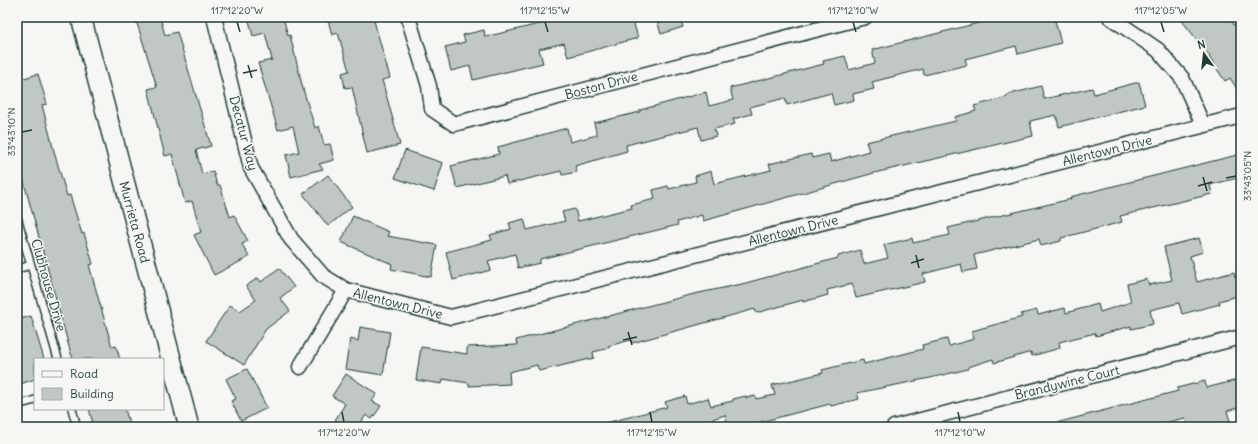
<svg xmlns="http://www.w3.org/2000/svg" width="1258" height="444" viewBox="0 0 1258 444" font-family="Delius,sans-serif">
  <rect width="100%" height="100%" fill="#f6f6f2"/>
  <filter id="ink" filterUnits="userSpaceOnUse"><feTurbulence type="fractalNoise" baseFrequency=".025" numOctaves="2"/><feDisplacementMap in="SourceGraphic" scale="8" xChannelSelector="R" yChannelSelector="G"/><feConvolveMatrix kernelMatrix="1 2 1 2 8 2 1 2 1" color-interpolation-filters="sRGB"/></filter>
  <g filter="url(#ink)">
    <path fill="#c1c8c3" stroke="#1f3d34" d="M135,17H160L165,35L177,32L211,146L196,150L202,174L213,171L217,185H220L230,217L234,215L248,241L242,244L249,257L214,275L194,235L201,232L192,201L185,203L172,154L165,156L148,89L157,87Z
      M248,17H283L288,36L290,35L303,89L315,128L319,126L324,145L330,144L334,160L319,164L323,169L291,177L286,155L299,152L293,126L278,130L258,63L272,60L265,33L253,36Z
      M339,17H373L390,78L382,80L400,145L367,153L352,87L345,88L342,73L349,71L338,33L332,35L328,20Z
      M559,17H632L638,38L568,57L564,43L539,49L543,63L473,80L470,66L451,71L445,47L465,42L463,35L484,30L485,37L560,19Z
      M656,17H680L683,27L661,34Z
      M1002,17H1054L1061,43L1018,54L1016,46L965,59L967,65L924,75L923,69L872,82L874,89L853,94L854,100L834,105L831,93L787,105L785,98L750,107L752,114L733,119L735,124L714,129L716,136L701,140L698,127L626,145L627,151L575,166L577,172L562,175L561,171L507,184L505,176L457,188L451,166L499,154L498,147L567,128L570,142L597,135L594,123L640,112V110L706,92L709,106L733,100L730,88L824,64L823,61L845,56L849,70L875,63L872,50Z
      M1179,17H1228L1241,34V95L1230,78L1225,81L1209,57L1210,56Z
      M38,74L47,104L42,105L55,155L67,196L70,195L82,234L84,233L93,264L89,265L112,347L116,346L120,359H74L71,354L17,157V80Z
      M1139,82L1145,105L1059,127L1056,115L1030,121L1033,136L874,173L703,221L702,215L677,222L678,225L540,259V263L518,268L515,254L488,261L491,270L453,280L446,252L492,240L490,235L511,229L509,223L524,219L527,230L565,221L562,212L575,209L578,221L632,208L631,205L655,199L653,190L668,186L669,189L696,182L695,176L711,171L714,184L771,170L769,164L811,154L812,158L829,154L831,162L869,151L866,142L956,121L955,117L976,111L974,106L1007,97V95L1041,86L1044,99L1092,88L1094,94Z
      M405,150L443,163L434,191L395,178Z
      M1241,154V177L1210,185L1212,194L1120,216L1122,222L1061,238V241L1041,246L1039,239L974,255L977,269L963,272L961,264L923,274L925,282L856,298L852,284L827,290L828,295L803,302V300L756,313L755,309L632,343L631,340L608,346L609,348L593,352L594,358L539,371L537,365L509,372L510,384L469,386V383L443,379L442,384L416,380L421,347L467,354V347L517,345L516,340L694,294L742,284L838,258V256L860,250L864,264L888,258L884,245L912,238L913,243L950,235L948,228L1071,199L1070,197Z
      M328,175L352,207L328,226L303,194Z
      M353,216L389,232L387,236L437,245L431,277L391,269L392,264L341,242Z
      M1199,238L1203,252L1190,256L1197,282L1234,272L1235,277L1241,275V295L1219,301L1220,304L1182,314L1179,303L1150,310L1153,324L1131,329V326L1096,336L1095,333L1059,342L1060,348L1032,356L1031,352L994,363L993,359L968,367V369L930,378L857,393L859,399L831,406L830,404L741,427L740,424L728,427L725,415L693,425L694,427H606V423L667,407L665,402L685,396L687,404L708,398L711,406L733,401V399L746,396V398L755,396L756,399L775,395L772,385L823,373L822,370L863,360L864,364L923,349L922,345L947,339L949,346L974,339L972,331L1022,317L1021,314L1037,310L1038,315L1065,308L1066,313L1098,304L1100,312L1131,302L1127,284L1147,279L1149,285L1172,280L1164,247Z
      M279,268L294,287L280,298L290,311L266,329L244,365L206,341L230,305L240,311L256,300L246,286L258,278L261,282Z
      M31,316L44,359H35V379L17,385V320Z
      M360,327L390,332L383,375L345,369L350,339L358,341Z
      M247,369L267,408L241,421L231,401L236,399L226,379Z
      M346,374L377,394L372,401L381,406L372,419L366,415L358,427H346L335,420L345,404L332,396Z
      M1241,379V407L1227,411L1230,421L1205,427H1187L1185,418L1147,427H1057L1056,423L1178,391L1177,388L1205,381L1206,388Z
      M89,409H125L130,427H94Z"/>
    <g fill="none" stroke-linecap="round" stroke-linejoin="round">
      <defs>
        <path id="lane" d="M17,217L58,359
          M17,269L31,265
          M17,405L35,400
          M72,409L77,427"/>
        <path id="street" d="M214,17L251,168L291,239L323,276L346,290L451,317L1241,116
          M408,17L429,86L432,109L454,124L865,17
          M1110,17L1158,50L1182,78L1203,125
          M300,367L346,290
          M894,427L1241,337"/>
        <path id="secondary" d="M81,17L189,427"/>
      </defs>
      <use href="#lane" stroke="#1f3d34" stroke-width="10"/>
      <use href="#street" stroke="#1f3d34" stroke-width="17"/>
      <use href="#secondary" stroke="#1f3d34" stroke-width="22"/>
      <use href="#lane" stroke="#f6f6f2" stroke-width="7"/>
      <use href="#street" stroke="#f6f6f2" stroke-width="14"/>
      <use href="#secondary" stroke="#f6f6f2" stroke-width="19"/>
    </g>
  </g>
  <path fill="none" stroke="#1f3d34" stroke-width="1.5" d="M237,22L240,32M545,22L548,32M853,22L856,32M1161,22L1164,32M248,65L252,78M243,73L257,70M22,132L32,130M1203,177L1207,191M1226,178L1236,176M1198,186L1212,182M916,255L919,268M911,263L924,259M628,332L632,345M623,340L637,337M342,412L344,422M650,412L652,422M958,412L960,422"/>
  <g text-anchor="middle" stroke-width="3" stroke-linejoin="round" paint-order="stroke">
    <g font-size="13" fill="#1f3d34" stroke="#f6f6f2">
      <text transform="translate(601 85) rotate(-15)" y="5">Boston Drive</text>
      <text transform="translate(244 133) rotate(75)" y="5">Decatur Way</text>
      <text transform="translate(1107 150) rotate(-14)" y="5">Allentown Drive</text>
      <text transform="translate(135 222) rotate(75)" y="5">Murrieta Road</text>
      <text transform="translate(793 230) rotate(-14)" y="5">Allentown Drive</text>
      <text transform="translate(49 285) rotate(74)" y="5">Clubhouse Drive</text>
      <text transform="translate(398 303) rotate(14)" y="5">Allentown Drive</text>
      <text transform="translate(1067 382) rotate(-14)" y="5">Brandywine Court</text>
    </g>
  </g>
  <rect width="1258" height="444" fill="none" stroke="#f6f6f2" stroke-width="44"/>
  <rect x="34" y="358" width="130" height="52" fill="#f6f6f2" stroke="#a0aca6"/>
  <rect x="42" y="371" width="20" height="6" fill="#f6f6f2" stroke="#a0aca6"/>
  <text x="70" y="378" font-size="12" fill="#1f3d34">Road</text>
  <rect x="42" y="388" width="20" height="12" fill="#c1c8c3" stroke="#a0aca6"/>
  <text x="70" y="398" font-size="12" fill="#1f3d34">Building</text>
  <g transform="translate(1204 54) rotate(345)" stroke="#f6f6f2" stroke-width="3" paint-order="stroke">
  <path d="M0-3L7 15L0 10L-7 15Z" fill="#1f3d34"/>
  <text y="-6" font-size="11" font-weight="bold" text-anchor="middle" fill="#1f3d34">N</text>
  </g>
  <rect x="22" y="22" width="1214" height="400" fill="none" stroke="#1f3d34" stroke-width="1.5"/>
  <g font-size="10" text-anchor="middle" fill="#1f3d34">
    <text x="237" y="14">117°12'20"W</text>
    <text x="545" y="14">117°12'15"W</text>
    <text x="853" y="14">117°12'10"W</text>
    <text x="1161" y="14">117°12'05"W</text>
    <text transform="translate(11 132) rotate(-90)" y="4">33°43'10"N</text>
    <text transform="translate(1247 176) rotate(-90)" y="4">33°43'05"N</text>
    <text x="344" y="436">117°12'20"W</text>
    <text x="652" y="436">117°12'15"W</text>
    <text x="960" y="436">117°12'10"W</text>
  </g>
</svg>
